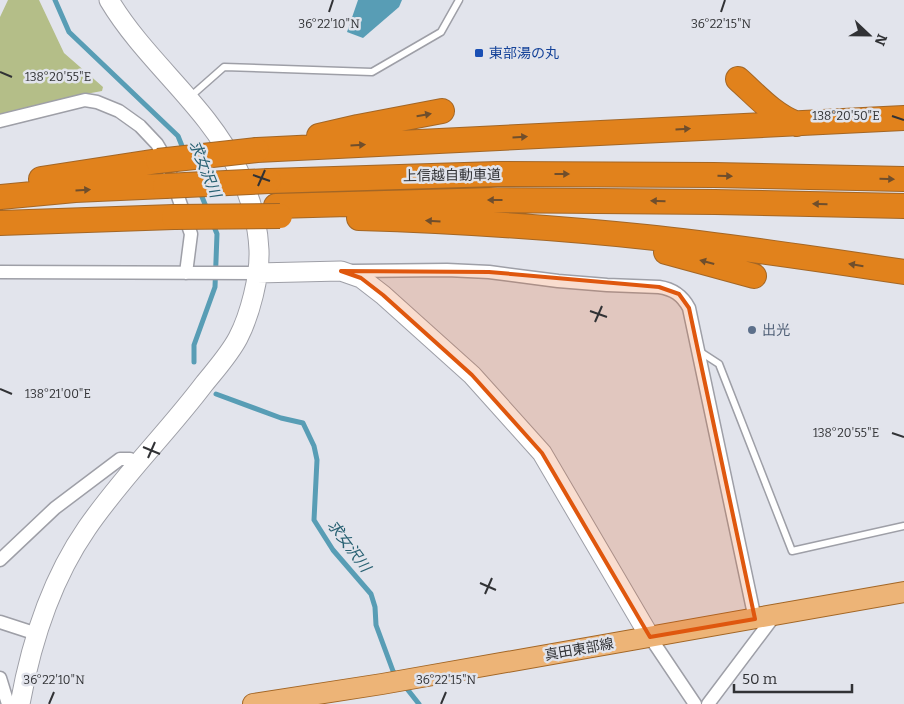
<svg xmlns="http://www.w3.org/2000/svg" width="904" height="704" viewBox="0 0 904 704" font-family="Bitter,'Noto Sans JP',serif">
  <rect width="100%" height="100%" fill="#e2e4ec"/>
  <path fill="#b4be88" d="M8,0H39L64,53L103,87L102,91L75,96L0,117V17Z"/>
  <path fill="#589db5" d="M358,0H402L399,7L363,38L347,32Z"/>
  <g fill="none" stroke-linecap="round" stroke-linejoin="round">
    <path stroke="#589db5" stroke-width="5" d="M55,0L69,32L178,136L184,151
      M200,192L207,209
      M194,362V345L215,287L217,234L213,224
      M216,394L281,418L303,423L314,446L317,460L314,520L333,550L371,594L375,607L376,625L393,671L397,676
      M404,685L419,704"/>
    <defs>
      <path id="lane" d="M190,97L224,67L372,72L441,32L459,0
        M699,351L719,364L792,551L904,526"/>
      <path id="street" d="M0,121L85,100L97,102L119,111L140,126L157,144L164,156L191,234L186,273
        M352,271L447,270L489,272L558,281L607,285L659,287C673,289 682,295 689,308L755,619
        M0,272L257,273
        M0,560L55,508L120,459H130L137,465
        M0,622L37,634
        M650,637L695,704
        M0,678L8,704
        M708,704L775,615"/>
      <path id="secondary" d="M257,273L341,271L361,278L383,295L472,375L542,453L650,637
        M20,704C31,643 51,580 87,528C122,477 167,433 204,384C216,369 229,355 238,338C250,315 260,276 259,250C258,224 249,194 238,170C207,105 146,62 109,0"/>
      <path id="primary" d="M253,704L382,684L904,592"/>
      <path id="highway" d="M738,79C756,95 773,115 797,124
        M319,136L358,127L442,111
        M257,150L904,118
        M41,179L158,161
        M269,181L497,174L714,175L904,179
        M0,197L75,190L165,186
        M276,206L494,200L715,202L904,206
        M359,218C455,221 550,227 646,237C732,246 818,259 904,272
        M0,223L174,217
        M666,252L754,276"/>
    </defs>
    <use href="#lane" stroke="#9e9fa7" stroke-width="9"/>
    <use href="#street" stroke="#9e9fa7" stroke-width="15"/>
    <use href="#secondary" stroke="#9e9fa7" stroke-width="21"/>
    <use href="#primary" stroke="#a36625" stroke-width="22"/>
    <use href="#highway" stroke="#a36625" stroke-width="26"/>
    <use href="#lane" stroke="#fff" stroke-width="6"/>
    <use href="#street" stroke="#fff" stroke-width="12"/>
    <use href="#secondary" stroke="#fff" stroke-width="19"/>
    <use href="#primary" stroke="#edb477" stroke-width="20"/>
    <use href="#highway" stroke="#e1821c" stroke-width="24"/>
    <defs>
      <path id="highway-bridge" d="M158,161L257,150
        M165,186L269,181
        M174,217L280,216"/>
    </defs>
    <use href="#highway-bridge" stroke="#a36625" stroke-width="26" stroke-linecap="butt"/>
    <use href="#highway-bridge" stroke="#e1821c" stroke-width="24"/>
  </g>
  <defs><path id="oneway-solid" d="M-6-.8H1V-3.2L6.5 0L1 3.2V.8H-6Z" transform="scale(1.25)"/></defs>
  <g fill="#6f4e2c">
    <use href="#oneway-solid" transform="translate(424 115) rotate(-10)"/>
    <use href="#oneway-solid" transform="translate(683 129) rotate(-3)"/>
    <use href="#oneway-solid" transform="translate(520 137) rotate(-3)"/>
    <use href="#oneway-solid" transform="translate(358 145) rotate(-3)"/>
    <use href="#oneway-solid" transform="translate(562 174)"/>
    <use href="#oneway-solid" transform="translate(725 176) rotate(1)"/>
    <use href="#oneway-solid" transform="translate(887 179) rotate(1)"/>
    <use href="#oneway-solid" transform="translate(83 190) rotate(-3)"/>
    <use href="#oneway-solid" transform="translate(495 200) rotate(180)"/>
    <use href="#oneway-solid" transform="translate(658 201) rotate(-179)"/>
    <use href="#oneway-solid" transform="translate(820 204) rotate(-179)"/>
    <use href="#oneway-solid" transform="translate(433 221) rotate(-177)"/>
    <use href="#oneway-solid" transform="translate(707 262) rotate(-165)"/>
    <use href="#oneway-solid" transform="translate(856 265) rotate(-171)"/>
  </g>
  <path fill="#df570e" fill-opacity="0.2" stroke="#df570e" stroke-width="4" stroke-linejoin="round" d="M341,271L489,272L659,287L679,294L689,308L755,619L650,637L542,453L472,375L383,295L361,278Z"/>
  <path fill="none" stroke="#313235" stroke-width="2" d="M329,12L333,0M721,12L725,0M0,72L12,77M892,116L904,120M253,175L270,181M258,186L265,170M590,311L607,317M595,322L602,306M0,389L12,394M892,433L904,437M143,447L160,454M148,458L155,442M480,583L496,590M485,594L492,578M49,704L54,692M441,704L446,692"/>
  <rect fill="#1a4fb4" stroke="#e2e4ec" stroke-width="2" x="474" y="48" width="10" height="10" rx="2.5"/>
  <circle fill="#5c6f8a" stroke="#e2e4ec" stroke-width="2" cx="752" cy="330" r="5"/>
  <g text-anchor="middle" stroke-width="5" stroke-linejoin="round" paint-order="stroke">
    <g font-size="14" fill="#164399" stroke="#e2e4ec" text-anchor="start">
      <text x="489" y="58">東部湯の丸</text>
    </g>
    <g font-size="14" fill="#313235" stroke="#e2e4ec">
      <text transform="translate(452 175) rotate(-1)" y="5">上信越自動車道</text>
      <text transform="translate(579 649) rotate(-10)" y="5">真田東部線</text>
    </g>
    <g font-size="14" fill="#4e5e75" stroke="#e2e4ec" text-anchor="start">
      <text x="762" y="335">出光</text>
    </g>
    <g font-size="15" font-style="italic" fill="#286072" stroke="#e2e4ec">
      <text transform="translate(205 169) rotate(68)" y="5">求女沢川</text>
      <text transform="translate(349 546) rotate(53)" y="5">求女沢川</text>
    </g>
  </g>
  <g font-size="12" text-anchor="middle" fill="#313235" stroke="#e2e4ec" stroke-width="5" stroke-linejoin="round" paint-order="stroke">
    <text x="329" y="28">36°22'10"N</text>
    <text x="721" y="28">36°22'15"N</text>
    <text x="58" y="81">138°20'55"E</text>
    <text x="846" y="120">138°20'50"E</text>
    <text x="58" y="398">138°21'00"E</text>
    <text x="846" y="437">138°20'55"E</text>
    <text x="54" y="684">36°22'10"N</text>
    <text x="446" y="684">36°22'15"N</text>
  </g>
  <g transform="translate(869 35) rotate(112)" stroke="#e2e4ec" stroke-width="4" paint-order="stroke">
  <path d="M0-4L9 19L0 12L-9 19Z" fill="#313235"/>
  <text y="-8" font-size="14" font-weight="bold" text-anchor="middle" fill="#313235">N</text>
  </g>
  <path d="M734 684v8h118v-8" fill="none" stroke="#313235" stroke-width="2.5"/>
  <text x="742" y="684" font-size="15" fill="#313235" stroke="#e2e4ec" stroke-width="4" paint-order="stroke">50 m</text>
</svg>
